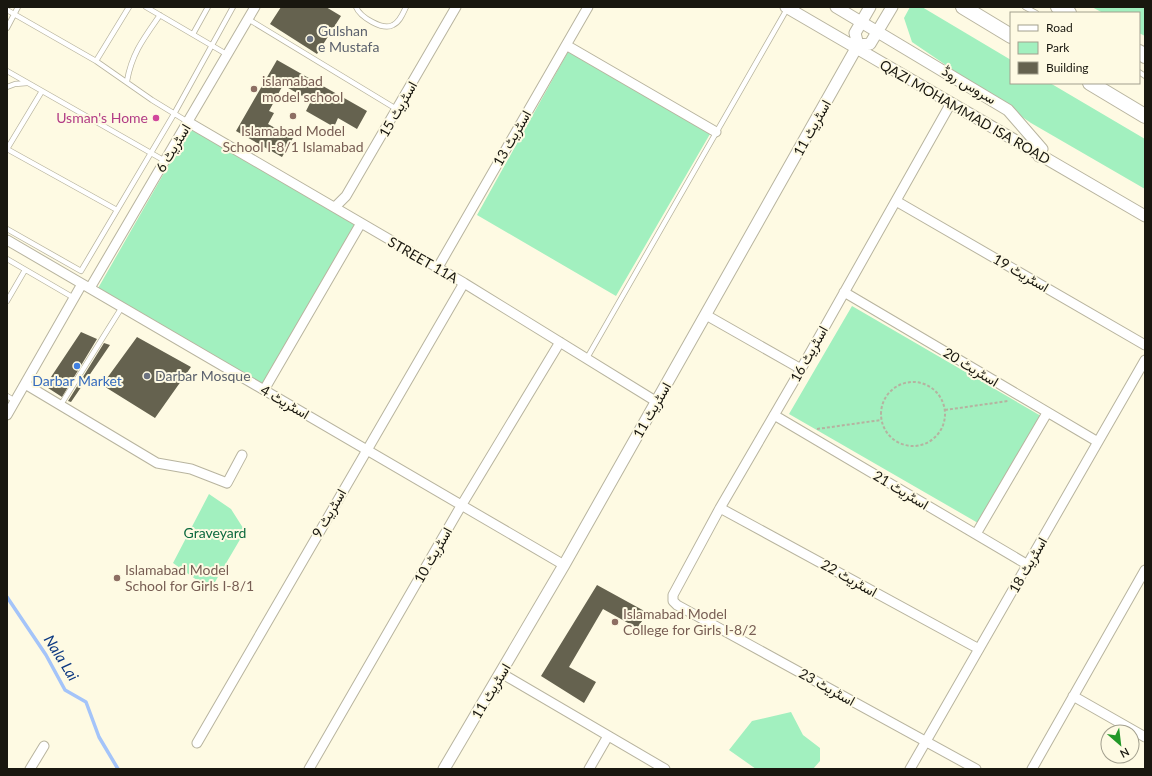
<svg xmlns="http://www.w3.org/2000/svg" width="1152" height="776" viewBox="0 0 1152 776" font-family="Lato,Vazirmatn,sans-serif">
  <rect width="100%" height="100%" fill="#fefae3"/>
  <path fill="#a2f0bf" d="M910,7H922L1011,60V83H1050L1145,139V189L1031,123L912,42L904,18Z
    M1092,7H1145V36L1139,33V13H1103Z
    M569,50L710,134L616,296L477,215Z
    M191,126L361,223L264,390L97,290Z
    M852,306L1041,416L978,523L789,414Z
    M209,494L231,509L245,531L215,582L201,583L173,563Z
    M791,712L803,735L820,748V761L813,769H756L729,750L752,721Z"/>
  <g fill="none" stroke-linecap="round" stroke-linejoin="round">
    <path stroke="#a4c4f9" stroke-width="3.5" d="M7,597L46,655L65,690L86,702L99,737L118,769"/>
  </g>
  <path fill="#65624f" d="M281,7H326L341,16L317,54L270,24Z
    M277,60L367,111L357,129L338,118L334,127L306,111L311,101L283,85L269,111L274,113L268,124L293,138L282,157L236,131Z
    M81,332L97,339L62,397L45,386Z
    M137,337L191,367L155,418L102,385Z
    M104,343L110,345L71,402L68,401Z
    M597,585L648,613L637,628L603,609L569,667L596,682L584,703L541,676Z"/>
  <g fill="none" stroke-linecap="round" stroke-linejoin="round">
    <defs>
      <path id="service" d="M146,7L228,55
        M356,7C360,17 383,31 393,25C400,22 403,13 406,7
        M1025,7L1036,13
        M7,10L96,61L152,100L188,122
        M248,19L398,110
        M7,28L18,7
        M193,34L208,7
        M96,61L129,7
        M7,71L165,161
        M1139,72L1145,76
        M127,81C132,53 144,38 160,15
        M7,87L15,84L27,83
        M7,149L117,210
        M7,149L42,91
        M7,229L81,271L174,114L233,7
        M7,259L74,298
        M7,301L25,270
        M587,358L787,9
        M7,396L15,401
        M60,406L122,307"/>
      <path id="minor" d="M566,45L716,132
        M951,103L801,369L720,508L673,595V601L677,605L976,769
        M188,122L464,283L657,402
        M896,201L1145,345
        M335,207L346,196L456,7
        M7,240L564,565
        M437,269L588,7
        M90,288L255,7
        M844,292L1098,442
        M706,315L801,369
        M25,384L157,463L191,469L227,483L242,455
        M264,390L361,223
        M7,415L82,284
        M774,415L1028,565
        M720,508L979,649
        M976,534L1047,413
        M501,673L665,769
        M1073,696L1145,737
        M197,743L464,283
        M30,769L44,746
        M309,769L461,506L560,342
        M589,769L608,736
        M910,769L1145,360
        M1032,769L1145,570"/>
      <path id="tertiary" d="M786,7L1145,216
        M836,7L1008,110L1042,149L1039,156
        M858,45L870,44L892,7
        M858,45L855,33L870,7
        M444,769L564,565L858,45"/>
      <path id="primary" d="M963,7L1011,36
        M1058,7L1069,13
        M1139,52L1145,56
        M1090,83L1145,116"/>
    </defs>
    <use href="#service" stroke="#b8b49f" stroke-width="6"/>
    <use href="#minor" stroke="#b8b49f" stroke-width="11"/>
    <use href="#tertiary" stroke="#b8b49f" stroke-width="13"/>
    <use href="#primary" stroke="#b8b49f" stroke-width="16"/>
    <path stroke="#b5b2a0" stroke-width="2" stroke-dasharray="3 2" stroke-linecap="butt" d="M881 414a32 32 0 1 1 64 0a32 32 0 1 1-64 0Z
      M945,410L1008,401
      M817,429L881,420"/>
    <use href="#service" stroke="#fff" stroke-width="4.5"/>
    <use href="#minor" stroke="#fff" stroke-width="9"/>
    <use href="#tertiary" stroke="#fff" stroke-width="11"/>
    <use href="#primary" stroke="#fff" stroke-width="14"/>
  </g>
  <g fill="#6b7280" stroke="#fefae3" stroke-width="1.5">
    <circle cx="310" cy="39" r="4"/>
    <circle cx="147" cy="376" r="4"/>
  </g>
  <g fill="#8d6e63" stroke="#fefae3" stroke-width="1.5">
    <circle cx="254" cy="89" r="4"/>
    <circle cx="293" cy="116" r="4"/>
    <circle cx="117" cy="578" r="4"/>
    <circle cx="615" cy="622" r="4"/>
  </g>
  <circle fill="#d1479c" stroke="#fefae3" stroke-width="1.5" cx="156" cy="118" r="4"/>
  <circle fill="#3f7fe0" stroke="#fefae3" stroke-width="1.5" cx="77" cy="366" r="4"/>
  <g text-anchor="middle" stroke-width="4" stroke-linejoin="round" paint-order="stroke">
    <g font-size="14" fill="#5b616d" stroke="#fefae3" text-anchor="start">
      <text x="318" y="36">Gulshan<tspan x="318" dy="16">e Mustafa</tspan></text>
      <text x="155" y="381">Darbar Mosque</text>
    </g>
    <g font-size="14" fill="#785e54" stroke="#fefae3" text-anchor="start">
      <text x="262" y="86">islamabad<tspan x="262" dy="16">model school</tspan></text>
      <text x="293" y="136" text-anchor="middle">Islamabad Model<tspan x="293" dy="16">School I-8/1 Islamabad</tspan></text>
      <text x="125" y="575">Islamabad Model<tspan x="125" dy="16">School for Girls I-8/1</tspan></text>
      <text x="623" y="619">Islamabad Model<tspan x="623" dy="16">College for Girls I-8/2</tspan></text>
    </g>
    <g font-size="14" fill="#19170f" stroke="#fefae3">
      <text transform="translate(969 85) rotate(31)" y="5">سروس روڈ</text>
      <text transform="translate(398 109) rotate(-60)" y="5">اسٹریٹ 15</text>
      <text transform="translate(965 112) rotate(30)" y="5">QAZI MOHAMMAD ISA ROAD</text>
      <text transform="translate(812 128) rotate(-61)" y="5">اسٹریٹ 11</text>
      <text transform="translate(512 138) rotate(-60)" y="5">اسٹریٹ 13</text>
      <text transform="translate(173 148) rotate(-59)" y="5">اسٹریٹ 6</text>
      <text transform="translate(423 260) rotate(30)" y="5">STREET 11A</text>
      <text transform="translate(1021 273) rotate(30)" y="5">اسٹریٹ 19</text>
      <text transform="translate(809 354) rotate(-61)" y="5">اسٹریٹ 16</text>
      <text transform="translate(971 367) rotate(31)" y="5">اسٹریٹ 20</text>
      <text transform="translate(285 402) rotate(30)" y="5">اسٹریٹ 4</text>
      <text transform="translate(652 410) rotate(-60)" y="5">اسٹریٹ 11</text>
      <text transform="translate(901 490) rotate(31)" y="5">اسٹریٹ 21</text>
      <text transform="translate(329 513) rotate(-60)" y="5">اسٹریٹ 9</text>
      <text transform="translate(433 555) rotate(-60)" y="5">اسٹریٹ 10</text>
      <text transform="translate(1028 565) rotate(-60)" y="5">اسٹریٹ 18</text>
      <text transform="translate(849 578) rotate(29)" y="5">اسٹریٹ 22</text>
      <text transform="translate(827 687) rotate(29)" y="5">اسٹریٹ 23</text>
      <text transform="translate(491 691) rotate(-59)" y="5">اسٹریٹ 11</text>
    </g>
    <g font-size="14" fill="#b23c85" stroke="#fefae3" text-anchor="end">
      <text x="148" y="123">Usman's Home</text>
    </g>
    <g font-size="14" fill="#366cbe" stroke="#fefae3">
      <text x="77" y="386">Darbar Market</text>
    </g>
    <g font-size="14" fill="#0c693e" stroke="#fefae3">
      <text x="215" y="538">Graveyard</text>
    </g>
    <g font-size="15" font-style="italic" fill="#0c3881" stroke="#fefae3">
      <text transform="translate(61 658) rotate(58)" y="5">Nala Lai</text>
    </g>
  </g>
  <rect width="1152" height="776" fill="none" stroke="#19170f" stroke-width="16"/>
  <rect x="1010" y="12" width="130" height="72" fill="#fefae3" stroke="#a29f8e"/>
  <rect x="1018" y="25" width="20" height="6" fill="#ffffff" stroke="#a29f8e"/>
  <text x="1046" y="32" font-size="12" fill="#19170f">Road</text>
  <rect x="1018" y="42" width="20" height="12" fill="#a2f0bf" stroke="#a29f8e"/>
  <text x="1046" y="52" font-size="12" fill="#19170f">Park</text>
  <rect x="1018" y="62" width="20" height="12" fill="#65624f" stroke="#a29f8e"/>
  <text x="1046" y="72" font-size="12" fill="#19170f">Building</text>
  <g transform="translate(1120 744) rotate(152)"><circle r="19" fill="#fefae3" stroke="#a29f8e"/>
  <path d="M0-3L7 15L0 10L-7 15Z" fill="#229828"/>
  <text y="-6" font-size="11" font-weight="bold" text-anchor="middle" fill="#19170f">N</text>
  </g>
</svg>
